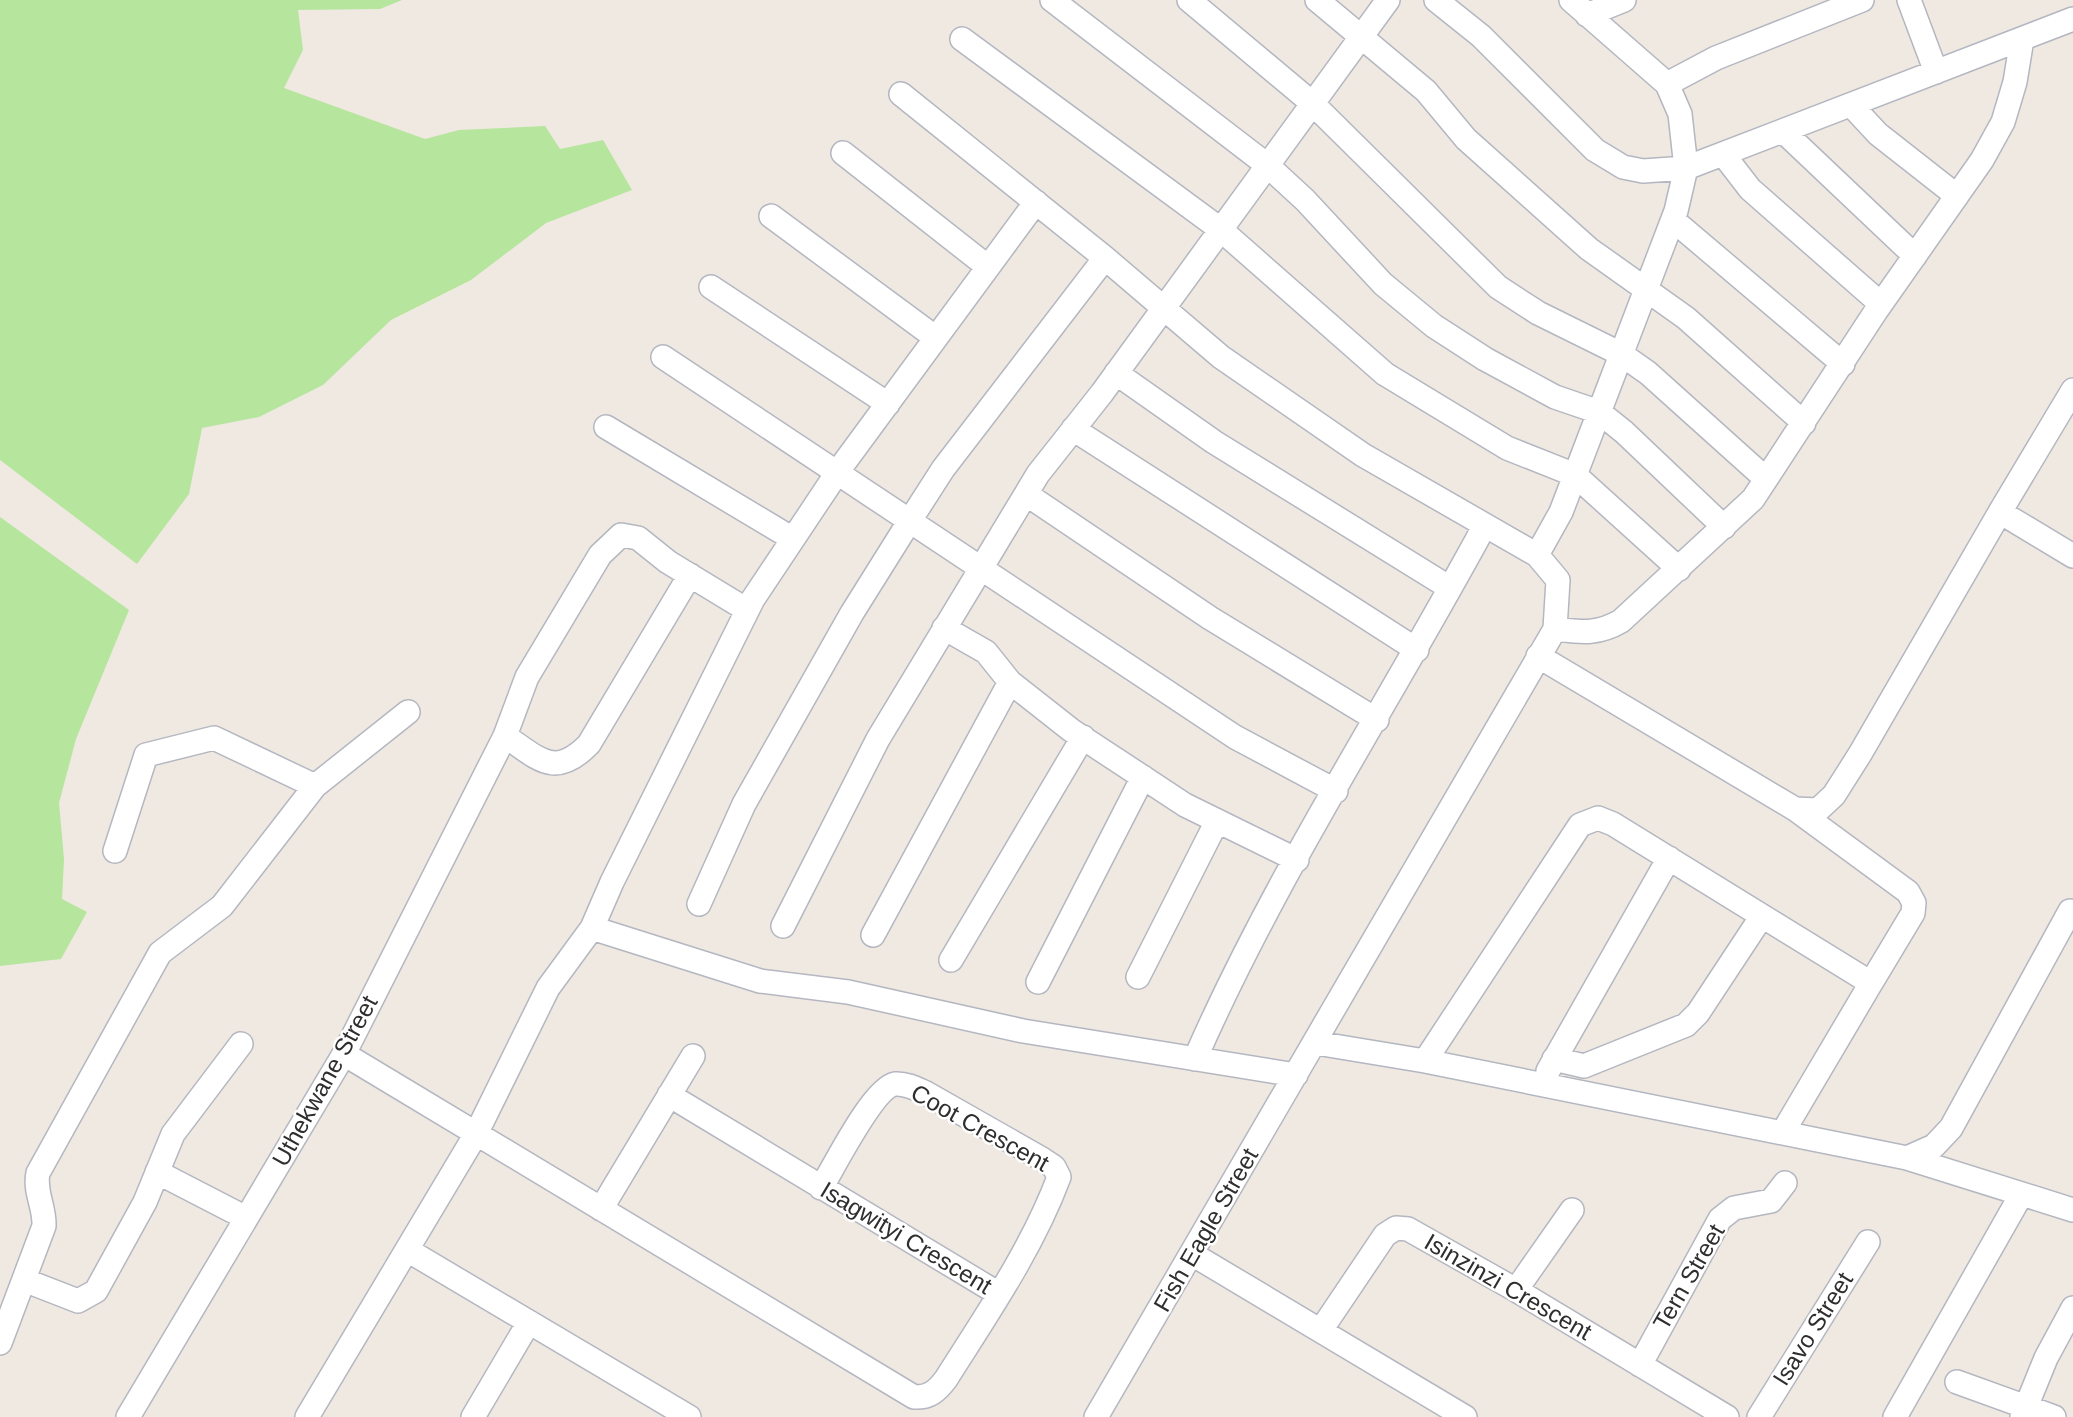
<svg xmlns="http://www.w3.org/2000/svg" width="2073" height="1417" viewBox="0 0 2073 1417" font-family="Arial,sans-serif">
  <rect width="100%" height="100%" fill="#efe9e1"/>
  <path fill="#b6e59e" d="M0,0H402L380,9L298,10L303,50L284,88L425,139L459,130L545,126L560,149L603,140L632,190L546,223L471,280L391,320L323,385L259,417L202,428L189,494L137,564L0,460Z
    M0,517L129,610L76,739L59,803L64,859L62,899L87,912L61,959L0,966Z"/>
  <g fill="none" stroke-linecap="round" stroke-linejoin="round">
    <defs>
      <path id="minor" d="M1052,0L1267,165L1305,200L1383,284L1434,326L1485,359L1555,397L1599,412L1624,432L1724,527
        M1189,0L1312,103L1498,287L1538,313L1621,354L1648,373L1766,479
        M1317,0L1426,91L1466,139L1589,249L1686,318L1804,423
        M1436,0L1481,36L1595,150L1623,167L1643,171L1686,168L2073,19
        M1909,0L1936,72
        M1587,15L1624,0
        M962,39L1220,229L1385,374L1507,448L1575,475L1679,569
        M1667,84L1716,58L1862,0
        M901,94L1105,258L1221,357L1363,455L1537,555L1558,580L1555,629L1096,1417
        M1851,105L1878,134L1957,196
        M1783,131L1915,256
        M843,153L988,267
        M1723,154L1750,189L1881,304
        M771,216L936,338
        M1673,220L1843,364
        M711,287L888,404
        M663,357L1235,737L1336,791
        M1116,373L1214,442L1450,588
        M2073,390L2000,512L2073,556
        M606,427L793,539
        M1073,429L1417,650
        M1026,494L1210,618L1377,720
        M1537,555L1561,512L1676,211L1686,168L1680,114L1667,84L1571,0
        M944,628L986,652L1010,682L1071,730L1185,805L1297,860
        M1555,629C1581,632 1597,635 1621,621L1753,499L1876,311L1982,160L2003,122L2015,82L2022,39
        M1538,656L1795,809L1818,810L1834,795L1860,754L2000,512
        M505,736C539,759 555,779 589,744L690,575
        M1795,809L1908,892L1914,903L1913,913L1871,983
        M115,851L146,755L214,738L315,786
        M699,904L744,804L852,613L909,522L943,469L1105,258
        M783,926L878,739L1038,474L1102,393L1388,0
        M592,928L760,981L848,992L1023,1031L1296,1075
        M873,935L1010,682
        M951,960L1083,737
        M1138,977L1217,821
        M1038,982L1143,777
        M1316,1043L1425,1061L1907,1158L2073,1210
        M344,1054L914,1397C929,1398 937,1391 946,1379C987,1314 1032,1249 1059,1177L1054,1167L1042,1159L926,1093C917,1089 906,1083 895,1084C873,1088 834,1167 821,1188
        M1195,1059C1276,874 1389,703 1485,525
        M1554,1059L1584,1066L1686,1025L1698,1013L1762,916
        M1425,1061L1580,825L1598,818L1613,824L1871,983L1783,1132
        M1548,1071L1669,858
        M669,1095L999,1294
        M1907,1158L1934,1146L1951,1128L2070,911
        M157,1172L246,1218
        M601,1209L693,1056
        M409,1251L689,1417
        M1192,1254L1465,1417
        M24,1280L78,1301L96,1291L145,1202L173,1134L241,1044
        M1516,1290L1572,1210
        M1321,1330L1385,1235L1396,1228L1408,1229L1516,1290L1727,1417
        M0,1343L44,1226C45,1207 34,1192 38,1173L160,953L222,906L315,786L408,712
        M1640,1365L1720,1219L1734,1208L1771,1201L1785,1183
        M1957,1382L2054,1417
        M128,1417L344,1054L505,736L527,677L600,555L621,535L638,538L668,562L747,610
        M307,1417L476,1134L548,988L592,928L612,882L753,599L841,467L1036,202
        M473,1417L529,1322
        M1759,1417L1868,1242
        M1895,1417L2021,1195
        M2022,1417L2046,1358L2073,1308"/>
    </defs>
    <use href="#minor" stroke="#b4b7c1" stroke-width="26"/>
    <use href="#minor" stroke="#fff" stroke-width="23"/>
  </g>
  <g text-anchor="middle" stroke-width="5" stroke-linejoin="round" paint-order="stroke">
    <g font-size="24" fill="#2e2e2e" stroke="#fff">
      <text transform="translate(325 1081) rotate(-61)" y="8">Uthekwane Street</text>
      <text transform="translate(980 1128) rotate(29)" y="8">Coot Crescent</text>
      <text transform="translate(1206 1230) rotate(-60)" y="8">Fish Eagle Street</text>
      <text transform="translate(906 1238) rotate(31)" y="8">Isagwityi Crescent</text>
      <text transform="translate(1689 1277) rotate(-60)" y="8">Tern Street</text>
      <text transform="translate(1508 1287) rotate(30)" y="8">Isinzinzi Crescent</text>
      <text transform="translate(1813 1329) rotate(-58)" y="8">Isavo Street</text>
    </g>
  </g>
</svg>
